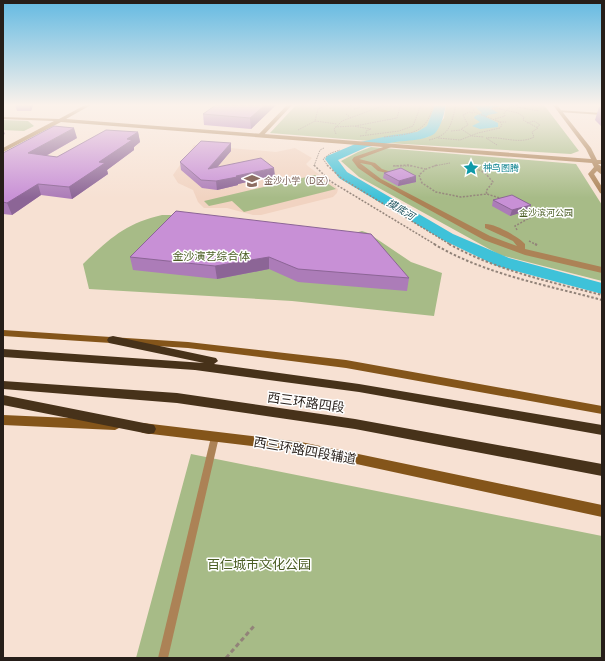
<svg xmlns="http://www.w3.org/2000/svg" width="605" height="661" viewBox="0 0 605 661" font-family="'Varela Round','Noto Sans SC',sans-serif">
  <rect width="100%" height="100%" fill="#f7e1d3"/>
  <path fill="#f1d3c1" d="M194,145L276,152L295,148L312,158L306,164L309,167L335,186L338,189L337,193L333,197L261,215H253L227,208H204L198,202L193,190L178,183L173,175Z"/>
  <path fill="#a7bb87" d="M296,105H435V106C433,114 430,123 425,129C416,139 383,137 370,141L270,133Z
    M446,105H544L579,151L571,154L387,143L428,137L444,118Z
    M3,120L28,121L34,126L24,131L3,130Z
    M371,147L576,164L602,205V281L500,255L359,177L341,161L358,152Z
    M315,175L336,189L244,212L232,201L209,206L204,201Z
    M162,215H178L343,236L362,231L368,233L411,262L442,273L434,316L292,301L89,289L83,264C109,239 126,223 162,215Z
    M191,454L602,536V658H136Z"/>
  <path fill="#3ec2d9" d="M435,105H446C444,114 442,124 436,132C427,143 384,142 370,141C397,132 431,145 435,105Z
    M473,105H509L490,108L498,113L488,115L486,117L498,123V127L480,129L472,126L480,122L474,118L475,116L482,113Z"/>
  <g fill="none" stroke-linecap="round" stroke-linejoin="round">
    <path fill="#3ec2d9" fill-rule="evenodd" d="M435,105H445L436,128L424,137L367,147L338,160L347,172L453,234L509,258L602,283V294L497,266L443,240L339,178L325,159L327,156L360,142L393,135L417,132L427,126Z"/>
    <path stroke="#928379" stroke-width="1" stroke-dasharray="1.5 1" stroke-linecap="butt" d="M384,106L400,107L401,105
      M348,107L352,105
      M494,107L501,109H492Z
      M517,107L539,111
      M354,109L359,108L360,105
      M473,113L469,112L463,115L468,125L461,129L472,136L484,137
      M346,114L351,118
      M495,119L505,116L504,113L511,107L519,105
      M315,121L337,124
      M500,122H506
      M527,123L534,121L540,125L537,127
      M355,126L397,118L400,107
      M335,127L353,126L371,129L366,131V134
      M298,130L315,121L318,109L328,105
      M451,131L461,130
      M336,134L334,129L342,121L385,105
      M360,136L399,131L413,126L421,105
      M384,137C410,134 427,134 433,105
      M438,138L460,140L478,133L500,128L502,125L500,122L474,112L473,108L467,105
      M429,140C451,135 451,124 456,105
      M497,145L486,138C502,136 519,145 534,137L532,132L538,128L523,120L524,117L518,113L500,109
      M467,164L472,166
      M314,166L320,150L324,148
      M328,166L323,159L331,153L340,150
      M395,166H412
      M434,166L450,163"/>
    <path stroke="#928379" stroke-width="1.5" stroke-dasharray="2 1.5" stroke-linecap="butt" d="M314,165L330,181L436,245
      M327,165L341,178L451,245
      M437,165L426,169L419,175L422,183L436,192L461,197L487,194L503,199
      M469,165L485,173L493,182L486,191L487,194
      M393,166L408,165L425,169
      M517,230L515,226L533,216L534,212L528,206
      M529,241L537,245"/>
    <path stroke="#928379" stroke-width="2" stroke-dasharray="2.5 2" stroke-linecap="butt" d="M434,244C484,274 546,285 602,300
      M449,244C496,270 550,282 602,295
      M535,244L537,245"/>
    <path stroke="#928379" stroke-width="3" stroke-dasharray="4.5 3" stroke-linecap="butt" d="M226,658L254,626"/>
    <path fill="#ac8256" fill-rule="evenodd" d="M215,434L218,435L219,437L168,658H158L211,437L212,435Z"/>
    <path fill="#ac8256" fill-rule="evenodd" d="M287,105H292L262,137H258V135Z
      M557,110L602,113V115L559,112Z
      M389,145L394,146L359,159L375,163L382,169L391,172V174L378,171L371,165L360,163L381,179L490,236L517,246L513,241L485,228V224C494,223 519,237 525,244V249L602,267V273L525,255L484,240L377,181L358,168L352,160L354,157Z"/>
    <path fill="#ac8256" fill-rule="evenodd" d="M85,105H91L66,119L591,159L586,149L553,105H557L591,148L597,160H602V164H598L602,167V175L597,171L594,174L602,187V194L600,193L588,174L594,167L592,163L61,122L3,152V148L54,121L3,119V117L59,119Z"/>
    <path fill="#84551a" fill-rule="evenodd" d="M3,330L188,342L346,360L602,406V414L346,368L188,348L3,336Z
      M3,415L115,420L119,422L121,425L119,428L115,430L3,425Z
      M143,423L301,442L602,505V517L301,452L143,433L139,431L137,428L139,425Z"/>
    <path fill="#47321a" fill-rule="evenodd" d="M113,336L216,358L218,361L214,364L359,384L602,425V435L359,392L195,370L3,357V349L204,363L109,343L107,340L109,337Z
      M3,381L177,393L355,419L602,464V476L355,429L177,403L3,389Z
      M3,395L149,424L154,425L156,429L154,433L149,434L3,405Z"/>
  </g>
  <path fill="#ac7cb8" d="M15,105H33L31,111H17Z
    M216,105H276L251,129L204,125L203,114Z
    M599,107H602V127L595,120Z
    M138,132L140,142L134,147V150L107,170L108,174L72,199L41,195L12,215L3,214V153L77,138L46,156L57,157Z
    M231,143V151L217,167L275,176L238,184V185L217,190L202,188L181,170L180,162Z
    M384,173L416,182L398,186L383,178Z
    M493,200L529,210L510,216L492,206Z
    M176,211L409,278L407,291L298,282L269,269L217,279L133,270L130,257Z"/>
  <path fill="#8c6596" d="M29,105H33L31,111Z
    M265,105H276L251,129L250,118Z
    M74,128L77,138L31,164L28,153Z
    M3,129L5,134L3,135Z
    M138,132L140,142L134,147V150L107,170L108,174L72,199L69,187L127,139Z
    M231,143V151L209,177L208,169Z
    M274,168L275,176L238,184V185L217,190L216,181L236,176Z
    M416,176V182L398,186L399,181Z
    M38,184L41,195L12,215L7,203Z
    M531,205L529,210L510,216L512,210Z
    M269,257V269L217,279L215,266Z"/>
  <path fill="#c890d6" stroke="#8c6596" d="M216,105H265L250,118L203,114Z
    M54,126L74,128L28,153L57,157L106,130L138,132L127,139L132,140L99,162L105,163L69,187L38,184L7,203L3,202V153Z
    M201,141L231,143L208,169L261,158L274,168L236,176L237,177L216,181L201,180L180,162Z
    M401,168L416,176L399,181L384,173Z
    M512,195L531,205L512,210L493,200Z
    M176,211L371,234L409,278L298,269L269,257L215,266L130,257Z"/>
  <linearGradient id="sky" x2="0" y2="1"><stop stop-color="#64bae2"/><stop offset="0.53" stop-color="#fbf2eb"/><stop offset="1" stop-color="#fbf2eb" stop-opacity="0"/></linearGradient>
  <rect width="605" height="198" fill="url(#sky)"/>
  <defs>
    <symbol id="sight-bare" viewBox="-9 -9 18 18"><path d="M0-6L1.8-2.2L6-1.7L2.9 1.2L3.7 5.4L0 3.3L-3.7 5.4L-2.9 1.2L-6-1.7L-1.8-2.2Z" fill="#0f9aa8" stroke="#fff" stroke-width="2.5" paint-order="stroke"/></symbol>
    <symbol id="school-bare" viewBox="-9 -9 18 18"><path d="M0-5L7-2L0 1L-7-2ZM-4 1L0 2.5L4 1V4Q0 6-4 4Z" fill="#8d6e63" stroke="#fff" stroke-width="2.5" paint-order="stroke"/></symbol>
  </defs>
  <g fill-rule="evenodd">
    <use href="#sight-bare" x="460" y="157" width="22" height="22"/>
    <use href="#school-bare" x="241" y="170" width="22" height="22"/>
  </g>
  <g text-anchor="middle" stroke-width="3" stroke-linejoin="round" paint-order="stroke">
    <g font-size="9" fill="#0d838f" stroke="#fff" text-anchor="start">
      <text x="483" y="171">神鸟图腾</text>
    </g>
    <g font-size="9" fill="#785e54" stroke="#fff" text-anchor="start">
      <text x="264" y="184">金沙小学（D区）</text>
    </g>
    <g font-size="9" fill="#4a5d23" stroke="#fff">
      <text x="546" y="216">金沙滨河公园</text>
    </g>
    <g font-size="10" font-style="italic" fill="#1a505b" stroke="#fff">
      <text transform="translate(401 209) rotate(31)" y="4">摸底河</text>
    </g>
    <g font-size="11" fill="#4a5d23" stroke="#fff">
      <text x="211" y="260">金沙演艺综合体</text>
    </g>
    <g font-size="13" fill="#261e19" stroke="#fff">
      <text transform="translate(306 402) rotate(8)" y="5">西三环路四段</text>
      <text transform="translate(305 450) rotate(10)" y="5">西三环路四段辅道</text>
    </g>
    <g font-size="13" fill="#4a5d23" stroke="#fff">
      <text x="259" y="569">百仁城市文化公园</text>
    </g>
  </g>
  <rect width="605" height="661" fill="none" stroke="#261e19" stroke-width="8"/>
</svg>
